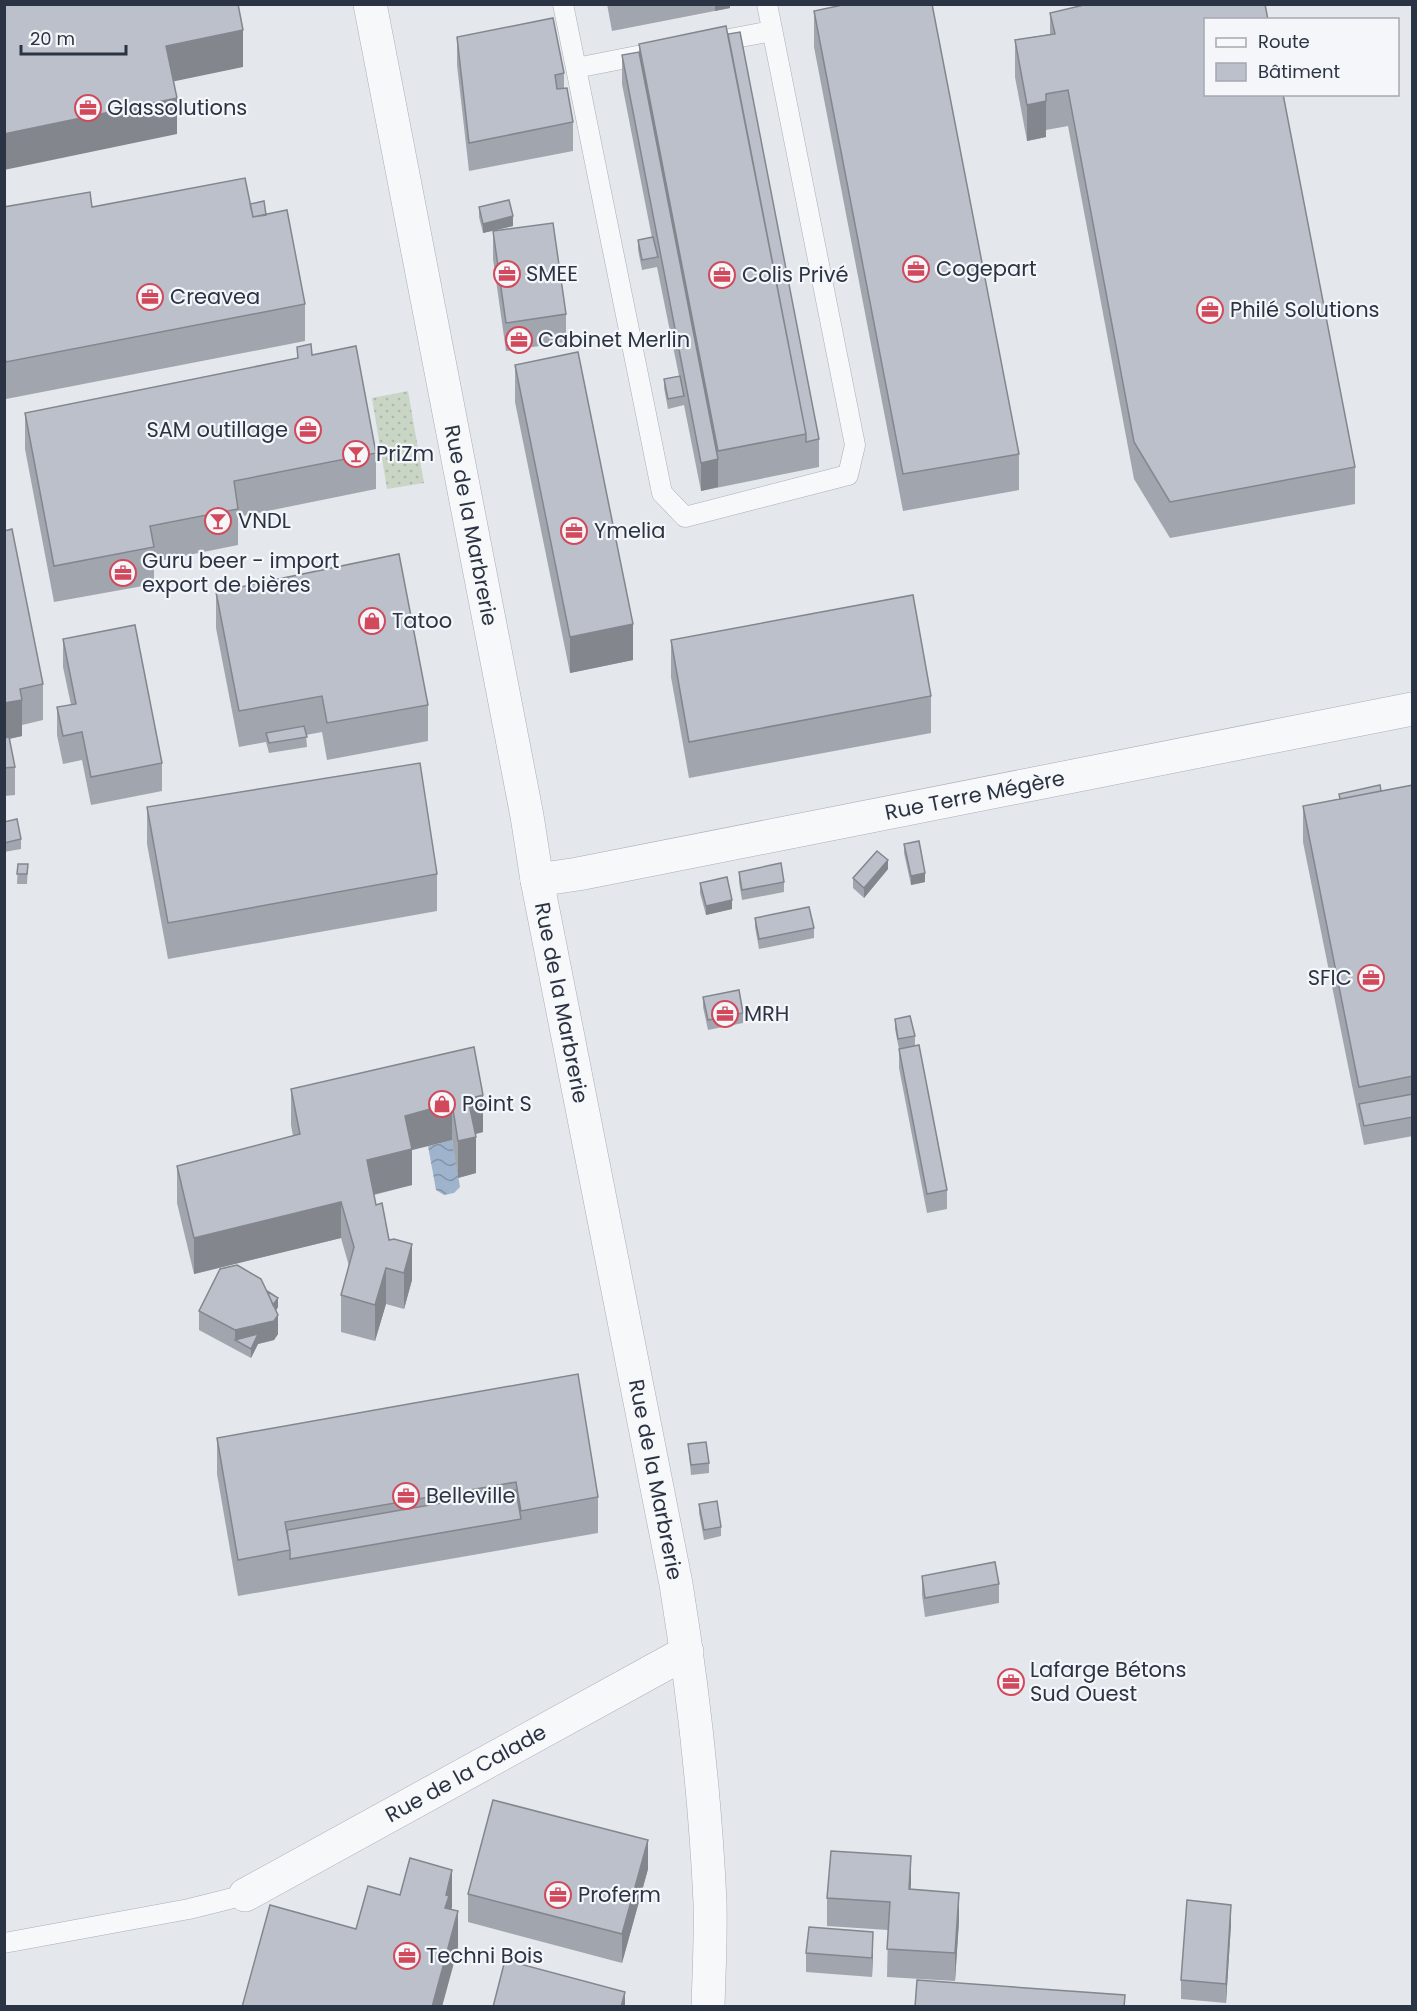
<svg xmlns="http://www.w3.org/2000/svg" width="1417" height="2011" viewBox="0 0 1417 2011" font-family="Poppins,sans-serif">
  <defs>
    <pattern id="grass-dots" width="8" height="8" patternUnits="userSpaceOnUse" patternTransform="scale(1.5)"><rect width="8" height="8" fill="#c9d6c5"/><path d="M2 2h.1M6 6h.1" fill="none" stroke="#adb8ab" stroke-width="1.8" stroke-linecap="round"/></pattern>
    <pattern id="water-waves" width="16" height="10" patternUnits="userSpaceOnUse" patternTransform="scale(1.5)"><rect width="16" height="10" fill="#9fb4cc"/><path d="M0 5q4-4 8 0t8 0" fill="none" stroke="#8293a7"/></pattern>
  </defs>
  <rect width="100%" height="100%" fill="#e4e7ec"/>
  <path fill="url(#grass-dots)" d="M408,391L424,483L387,489L372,398Z"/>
  <path fill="url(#water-waves)" d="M452,1140L460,1187L454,1193L444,1195L436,1190L428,1146Z"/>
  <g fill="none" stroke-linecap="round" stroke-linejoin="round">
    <defs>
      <path id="lane" d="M563,4L662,493L685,517L848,475L855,445L767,4
        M714,42L772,31
        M576,68L647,54
        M4,1943L189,1909L245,1895"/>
      <g id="street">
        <path id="s1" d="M370,4L527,816L537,880L676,1584C693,1689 705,1795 710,1902C711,1936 709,1972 708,2006"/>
        <path id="s2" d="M537,880L578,874L1412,709"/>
        <path id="s3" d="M245,1895L687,1652"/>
      </g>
    </defs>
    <use href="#lane" stroke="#a9aeb7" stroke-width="21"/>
    <use href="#street" stroke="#a9aeb7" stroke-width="34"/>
    <use href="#lane" stroke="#f7f8fa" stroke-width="20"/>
    <use href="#street" stroke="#f7f8fa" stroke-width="33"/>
  </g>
  <path fill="#a1a5ae" d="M607,4H730V8L612,31Z
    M1081,4H1265L1355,467V504L1170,538L1134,479L1068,126L1046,130V137L1027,141L1015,77V40L1050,34V13L1082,6Z
    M814,11L1019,454V490L903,511L814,47Z
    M457,37L564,73V88L573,122V151L469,171L457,65Z
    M639,44L819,439V467L701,491L684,405L668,409L664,388V379L679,376L657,267L642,270L638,250V240L652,238L622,84V55L639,52Z
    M250,204L266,215L305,304V341L6,399L4,390V207H92Z
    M479,207L513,226L483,233L479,217Z
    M493,231L566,314V342L506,351L493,259Z
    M297,347L312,355L376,453V489L238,517V545L154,562V584L54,602L25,449V413L297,359Z
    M515,365L633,660L570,673L515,402Z
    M4,531L43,684V720L22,725V736L9,739L15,767V795L4,796Z
    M216,592L428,705V741L327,760L322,732L306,735L307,747L269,753L266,742L239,747L216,628Z
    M63,639L162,763V791L91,805L82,760L63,764L57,735V707L71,705L63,667Z
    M671,640L931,696V733L689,778L671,677Z
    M1413,785V1136L1364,1145L1303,842V806L1339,799V794L1381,791Z
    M147,807L437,874V911L168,959L147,844Z
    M4,822L21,839V849L4,852Z
    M904,844L925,882L911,885L904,853Z
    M18,864H28L27,884H17Z
    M888,869L864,898L853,888V878Z
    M739,872L784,882V892L742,900L739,882Z
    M700,883L732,909L706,915L700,893Z
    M755,918L814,928V938L759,949L755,927Z
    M703,997L743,1013V1023L708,1030L703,1007Z
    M895,1019L915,1036V1045L947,1190V1209L927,1213L899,1068V1049L895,1029Z
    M474,1047L483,1132L475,1134L476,1173L458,1178L452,1140L412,1150V1185L374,1195L376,1205L389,1240L412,1280L404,1309L386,1304L375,1341L341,1332V1295L349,1266L341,1238L194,1274L177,1203V1166L293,1136L291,1125V1089Z
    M267,1291L278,1307L276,1311L278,1334L274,1340L258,1344L251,1358L199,1330V1311Z
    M578,1374L598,1497V1533L238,1596L217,1474V1438Z
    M688,1444L709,1463V1473L691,1475Z
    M699,1504L721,1527V1536L704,1540L699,1513Z
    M922,1576L999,1584V1603L925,1617L922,1595Z
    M648,1869L622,1963L468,1922V1894Z
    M911,1889L959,1921L955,1981L887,1977L888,1930L827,1926V1898Z
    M1231,1924L1226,2003L1181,1999V1980Z
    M873,1951L872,1977L806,1972V1953Z"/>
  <path fill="#83868d" d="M715,4H730V8L715,11Z
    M243,30V67L166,83V46Z
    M1046,94V137L1027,141V105Z
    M177,98V134L4,170V134Z
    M513,216V226L483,233V224Z
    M718,459V487L701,491V463Z
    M633,624V660L570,673V637Z
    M22,700V736L4,740V703Z
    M888,860V869L864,898V888Z
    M925,873V882L911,885V876Z
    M732,900V909L706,915V906Z
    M483,1095V1132L468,1136V1099Z
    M452,1103V1140L412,1150V1185L367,1196V1160L405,1116Z
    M476,1137V1173L458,1178V1141Z
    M341,1202V1238L194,1274V1238Z
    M412,1244V1280L404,1309V1273Z
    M386,1268V1304L375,1341V1305Z
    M278,1298V1307L270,1319V1309Z
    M278,1315V1334L274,1340L258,1344L251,1358V1349L235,1340V1330Z
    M648,1840V1869L622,1963V1934Z
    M911,1856V1884L909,1917V1889Z
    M452,1870V1907L449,1920L445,1944L446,1895Z
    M959,1893V1921L955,1981V1953Z
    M1231,1905V1924L1226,2003V1984Z
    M458,1911V1948L442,2007H432Z
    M873,1932V1951L872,1977V1958Z
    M625,1992V2007H621Z"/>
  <path fill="#bbc0ca" stroke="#83868d" stroke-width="1.5" d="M4,4H238L243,30L166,46L177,98L4,134Z
    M847,4H932L1019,454L903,474L814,11Z
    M1088,4H1265L1268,20H1206V94H1283L1355,467L1170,502L1134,442L1068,90L1046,94V101L1027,105L1015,40L1055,34L1050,13Z
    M553,18L564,73L555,75L557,89L567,88L573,122L469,143L457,37Z
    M726,26L806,434L718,451L639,44Z
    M740,32L819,439L806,442V434L728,34Z
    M639,52L718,459L701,463L622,55Z
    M245,178L253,217L287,210L305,304L6,362L4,354V207L90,192L92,207Z
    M509,200L513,216L483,224L479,207Z
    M264,201L266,215L253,217L250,204Z
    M553,223L566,314L506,323L493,231Z
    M653,237L658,257L642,260L638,240Z
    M311,344L312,355L356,346L376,453L234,481L238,509L150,526L154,547L54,566L25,413L298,358L297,347Z
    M578,352L633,624L570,637L515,365Z
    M680,376L684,396L668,399L664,379Z
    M12,529L43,684L20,689L22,700L4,703V531Z
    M399,554L428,705L327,723L322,696L239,711L216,592Z
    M913,595L931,696L689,742L671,640Z
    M135,625L162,763L91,777L82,732L63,736L57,707L76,704L63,639Z
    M304,726L307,737L269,743L266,733Z
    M9,737L15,767L4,768V738Z
    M420,763L437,874L168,923L147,807Z
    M1380,785L1381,791L1340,799L1339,794Z
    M1413,785V1076L1359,1087L1303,806Z
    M17,819L21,839L4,843V822Z
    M919,841L925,873L911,876L904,844Z
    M877,851L888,860L864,888L853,878Z
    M781,863L784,882L742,890L739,872Z
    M18,864H28L27,874H17Z
    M727,877L732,900L706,906L700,883Z
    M809,907L814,928L759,939L755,918Z
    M739,990L743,1013L708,1020L703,997Z
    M910,1016L915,1036L898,1039L895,1019Z
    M919,1045L947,1190L927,1194L899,1049Z
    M474,1047L483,1095L468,1099L476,1137L458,1141L452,1103L405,1116L412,1149L367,1160L376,1205L382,1203L389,1240L394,1239L412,1244L404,1273L386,1268L375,1305L341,1295L354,1247L341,1202L194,1238L177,1166L300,1134L291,1089Z
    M1413,1094V1117L1364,1126L1359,1104Z
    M237,1265L261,1279L278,1315L274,1321L235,1330L199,1311L220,1269Z
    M267,1291L278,1298L273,1305Z
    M258,1334L251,1349L235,1340Z
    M578,1374L598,1497L521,1511L516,1482L285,1522L290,1550L238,1560L217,1438Z
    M706,1442L709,1463L691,1465L688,1444Z
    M516,1490L521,1519L290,1559V1550L287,1530Z
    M717,1501L721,1527L704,1530L699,1504Z
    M995,1562L999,1584L925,1598L922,1576Z
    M493,1800L648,1840L622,1934L468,1894Z
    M831,1851L911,1856L909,1889L959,1893L955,1953L887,1949L890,1902L827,1898Z
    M410,1858L452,1870L446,1895L449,1896L445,1908L458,1911L432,2007H242L270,1905L356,1929L368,1886L400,1895Z
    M1187,1900L1231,1905L1226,1984L1181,1980Z
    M809,1927L873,1932L872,1958L806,1953Z
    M505,1960L625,1992L621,2007H493Z
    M917,1980L1125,1995L1124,2007H915Z"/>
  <defs>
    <symbol id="office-ring" viewBox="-11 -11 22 22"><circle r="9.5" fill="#f4f6f9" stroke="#d1495b" stroke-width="1.5"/><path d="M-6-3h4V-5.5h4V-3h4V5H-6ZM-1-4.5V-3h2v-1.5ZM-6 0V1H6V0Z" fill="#d1495b"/></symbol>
    <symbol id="bar-ring" viewBox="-11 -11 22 22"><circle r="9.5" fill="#f4f6f9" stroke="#d1495b" stroke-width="1.5"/><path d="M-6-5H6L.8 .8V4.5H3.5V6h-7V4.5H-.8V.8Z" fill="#d1495b"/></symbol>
    <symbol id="shop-ring" viewBox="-11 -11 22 22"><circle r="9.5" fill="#f4f6f9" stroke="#d1495b" stroke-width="1.5"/><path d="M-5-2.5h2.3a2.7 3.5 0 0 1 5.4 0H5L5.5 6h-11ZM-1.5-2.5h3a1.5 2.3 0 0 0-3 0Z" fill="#d1495b"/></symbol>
  </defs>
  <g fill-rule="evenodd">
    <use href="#office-ring" x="73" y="93" width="30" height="30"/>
    <use href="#office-ring" x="901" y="254" width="30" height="30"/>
    <use href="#office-ring" x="492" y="259" width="30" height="30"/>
    <use href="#office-ring" x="707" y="260" width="30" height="30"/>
    <use href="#office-ring" x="135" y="282" width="30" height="30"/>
    <use href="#office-ring" x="1195" y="295" width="30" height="30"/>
    <use href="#office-ring" x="504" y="325" width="30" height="30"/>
    <use href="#office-ring" x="293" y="415" width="30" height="30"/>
    <use href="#bar-ring" x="341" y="439" width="30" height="30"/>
    <use href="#bar-ring" x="203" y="506" width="30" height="30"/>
    <use href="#office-ring" x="559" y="516" width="30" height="30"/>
    <use href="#office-ring" x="108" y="558" width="30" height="30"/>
    <use href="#shop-ring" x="357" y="606" width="30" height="30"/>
    <use href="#office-ring" x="1356" y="963" width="30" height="30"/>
    <use href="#office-ring" x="710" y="999" width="30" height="30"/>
    <use href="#shop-ring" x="427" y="1089" width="30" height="30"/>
    <use href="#office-ring" x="391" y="1481" width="30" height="30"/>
    <use href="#office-ring" x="996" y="1667" width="30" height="30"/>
    <use href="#office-ring" x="543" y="1880" width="30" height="30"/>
    <use href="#office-ring" x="392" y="1941" width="30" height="30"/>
  </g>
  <g text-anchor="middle" stroke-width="4.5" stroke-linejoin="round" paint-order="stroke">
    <g font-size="21" fill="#2b3445" stroke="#f4f6f9" text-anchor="start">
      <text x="107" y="115">Glassolutions</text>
      <text x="936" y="276">Cogepart</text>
      <text x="526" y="281">SMEE</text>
      <text x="742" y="282">Colis Privé</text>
      <text x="170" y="304">Creavea</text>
      <text x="1230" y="317">Philé Solutions</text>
      <text x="538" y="347">Cabinet Merlin</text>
      <text x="288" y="437" text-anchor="end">SAM outillage</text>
      <text x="376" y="461">PriZm</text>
      <text x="238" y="528">VNDL</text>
      <text x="594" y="538">Ymelia</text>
      <text x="142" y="568">Guru beer - import<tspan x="142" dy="24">export de bières</tspan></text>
      <text x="392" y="628">Tatoo</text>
      <text x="1352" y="985" text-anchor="end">SFIC</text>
      <text x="744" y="1021">MRH</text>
      <text x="462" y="1111">Point S</text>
      <text x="426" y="1503">Belleville</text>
      <text x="1030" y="1677">Lafarge Bétons<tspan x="1030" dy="24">Sud Ouest</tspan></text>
      <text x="578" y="1902">Proferm</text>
      <text x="426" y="1963">Techni Bois</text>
    </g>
    <g font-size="21" fill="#2b3445" stroke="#f4f6f9">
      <text dy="7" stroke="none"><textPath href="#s1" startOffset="531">Rue de la Marbrerie</textPath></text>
      <text dy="7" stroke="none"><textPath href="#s2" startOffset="446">Rue Terre Mégère</textPath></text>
      <text dy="7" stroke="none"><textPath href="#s1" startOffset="1017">Rue de la Marbrerie</textPath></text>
      <text dy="7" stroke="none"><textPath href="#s1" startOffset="1503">Rue de la Marbrerie</textPath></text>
      <text dy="7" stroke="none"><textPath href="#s3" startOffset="252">Rue de la Calade</textPath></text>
    </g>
  </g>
  <rect width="1417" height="2011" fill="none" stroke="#2b3445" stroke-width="12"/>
  <rect x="1204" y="18" width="195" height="78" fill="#f4f6f9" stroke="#a4a8b1" stroke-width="1.5"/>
  <rect x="1216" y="38" width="30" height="9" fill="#f7f8fa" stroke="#a4a8b1" stroke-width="1.5"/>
  <text x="1258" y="48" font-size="18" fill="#2b3445">Route</text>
  <rect x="1216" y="63" width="30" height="18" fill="#bbc0ca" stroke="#a4a8b1" stroke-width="1.5"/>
  <text x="1258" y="78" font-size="18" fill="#2b3445">Bâtiment</text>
  <path d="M21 45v9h105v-9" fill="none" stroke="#2b3445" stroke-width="3"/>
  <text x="30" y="45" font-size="18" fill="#2b3445" stroke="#f4f6f9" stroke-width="4.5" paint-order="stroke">20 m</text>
</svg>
